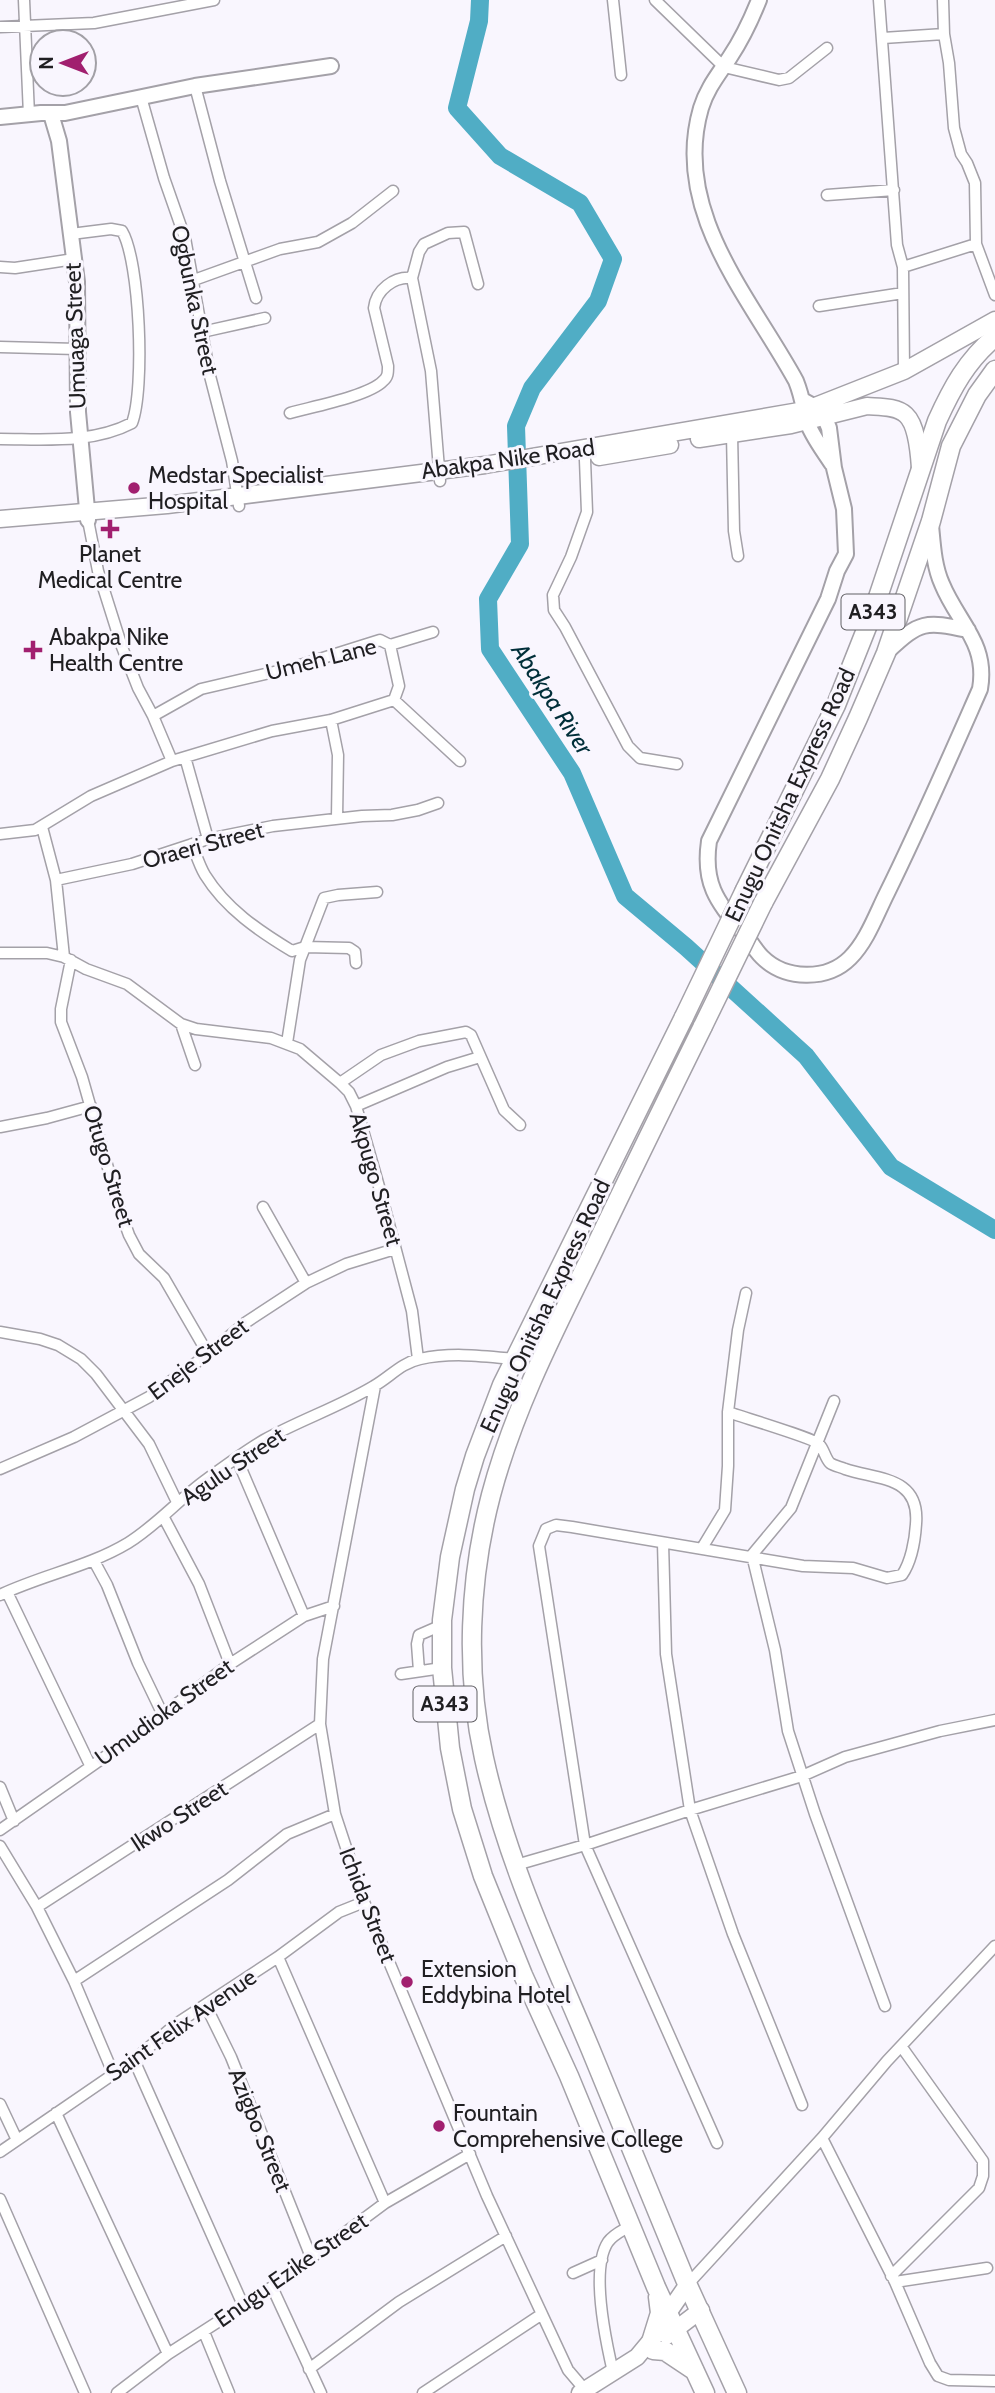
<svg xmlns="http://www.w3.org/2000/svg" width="995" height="2393" viewBox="0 0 995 2393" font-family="Cabin,sans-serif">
  <rect width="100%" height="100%" fill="#f9f6fe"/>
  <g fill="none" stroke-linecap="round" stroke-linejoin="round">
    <path stroke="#50adc5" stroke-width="18" d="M480,0L479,21L457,108L500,156L580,203L613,259L598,301L532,388L516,426L520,544L488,599L490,649L572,773L625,896L686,947L806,1056L891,1167L995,1230"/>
    <defs>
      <path id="street" d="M24,0L29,115
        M613,0L621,75
        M655,0L724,67L779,80L789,78L827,48
        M879,0L897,245L903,267L904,371
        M943,0L944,34L949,63L954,128L961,154L967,163L975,183L976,244L995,295
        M0,27L94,23L214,0
        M883,38L944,34
        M195,86L220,181L256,298
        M141,97L164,178L185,238L210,376L232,461L239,506
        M827,195L894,190
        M0,267L15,268L74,259
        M903,267L976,244
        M194,280L280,249L318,242L352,223L393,191
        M819,306L903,293
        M202,332L265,318
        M0,347L77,349
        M290,413C311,407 369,396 383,381C388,377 388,373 388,366L374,308C376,290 394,276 412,278
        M732,434L734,531L738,556
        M0,439C44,439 92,444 132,423C145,389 140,261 122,231L111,229L71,234
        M583,449L585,460L587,512L571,557L553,595L554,610L565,627L628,746L640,758L677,764
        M440,481L431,371L412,278L419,252L424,244L448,233L464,232L478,284
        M88,520L98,571L122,647L138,688L153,716L172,761
        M390,645L433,632
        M394,700L460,761
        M331,720L338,755L337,818
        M185,757L208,839
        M42,827L56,880L64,957
        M0,834L35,830L91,796L172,761L272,731L331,720L394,700L399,686L390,645L380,640L291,668L201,689L153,716
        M192,844C196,854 199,865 205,875C226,909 259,931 292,951L305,947L349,948L355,952L356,963
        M56,880L132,864L208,839L273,826L362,816L392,815L418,810L438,803
        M0,953H47L64,957L86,969L127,984L181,1024L196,1029L271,1038L300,1049L340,1083L349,1092L356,1106L380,1190L412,1311L418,1359
        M71,960L61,1009V1022L82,1077L120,1210L129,1235L139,1254L164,1278L208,1354
        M181,1024L195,1065
        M287,1043L300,960L324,898L338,895L377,892
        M340,1083L381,1055L419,1041L466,1032L471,1035L504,1110L520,1125
        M356,1106L447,1067L480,1057
        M0,1127L47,1118L91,1106
        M263,1207L306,1283
        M0,1332L40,1339L58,1345L81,1359L96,1374L149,1444L177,1502
        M375,1386L323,1659L320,1724L335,1814L364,1902L487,2196L568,2370L585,2390
        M237,1459L304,1616
        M0,1469L74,1437L149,1397L208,1354L245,1323L306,1283L346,1264L395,1249
        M163,1516L199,1584L230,1664
        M663,1543L666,1654L690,1810L733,1934L802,2105
        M702,1548L725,1510L728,1466V1412L738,1330L746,1293
        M752,1555L775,1650L788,1731L815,1814L885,2006
        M752,1555L791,1508L834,1401
        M94,1561L107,1585L138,1663L162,1713
        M7,1592L90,1765
        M0,1595C42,1575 88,1567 128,1543C157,1525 179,1499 207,1479C225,1466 245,1451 264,1440C300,1420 339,1407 374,1386C390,1377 401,1363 420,1359C451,1352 483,1356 515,1359
        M419,1671L417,1644L419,1635L442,1625
        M401,1674L442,1668
        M0,1787L14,1821
        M0,1830L116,1749L230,1664L304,1616L334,1606
        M0,1846L37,1907L74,1981L113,2073
        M516,1865L585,1845L690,1810L802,1776L845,1757L940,1731L995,1720
        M37,1907L320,1724
        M278,1957L385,2203
        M74,1981L228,1880L287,1834L335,1814
        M206,2006L231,2057L311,2257
        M134,2060L243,2305
        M0,2104L17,2140
        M56,2113L168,2354
        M822,2138L895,2282L930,2363L938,2376L949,2380L995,2381
        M717,2143L585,1845L539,1546L546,1529L556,1525L572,1527L803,1566L853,1568L887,1578L902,1575C911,1562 915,1540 916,1524C920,1476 878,1480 845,1469C841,1467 834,1466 830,1463C825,1458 824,1449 819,1444C813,1438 742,1417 728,1412
        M0,2152L134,2060L176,2024L278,1957L339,1912L364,1902
        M0,2199L85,2393
        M573,2273L602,2260
        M891,2276L979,2188L983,2176V2161L901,2046
        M895,2282L987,2268
        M688,2284L822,2138L887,2061L995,1946
        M272,2287L321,2393
        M204,2332L229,2393
        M309,2369L399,2302L506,2236
        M613,2372C606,2342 590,2269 608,2242C614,2234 622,2231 630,2226
        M117,2393L168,2354L272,2287L385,2203L470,2154
        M423,2393L542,2314"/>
      <path id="secondary" d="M759,0C751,20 742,39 730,57C719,74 707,88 701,108C671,211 750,297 796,381C802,396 803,405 806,419C811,435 823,450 832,464
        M51,114L59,141L77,282L78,412L88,520
        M0,117L41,113H65L195,86L331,66
        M804,401L815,407L824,416L829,428L834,468L844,509L846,554L837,571L828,599L709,841C702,889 721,905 749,940C753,946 757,952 762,957C785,980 827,981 850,958C867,941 876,915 887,893C920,826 950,757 980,689C988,643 958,623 942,584C934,566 933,546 931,525
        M888,651C920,621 925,621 968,630"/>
      <path id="primary" d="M699,439L791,425L867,406C879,407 897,406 906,415C917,425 919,453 920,468
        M599,457L670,445
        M0,519L167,505L485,465L805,410L904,371L995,320
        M667,2336L701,2310
        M580,2393L637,2357L662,2327L668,2313L688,2284"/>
      <path id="highway" d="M745,890L836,705L873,612L937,421C952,388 967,360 995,337
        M763,903L830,779L858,718L886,653L931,521L951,446L977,395L995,370
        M684,1017L502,1385L475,1456L465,1489L450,1557L442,1620V1668L450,1748L462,1809L483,1876L523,1975L569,2076L656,2287L705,2393
        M703,1026C665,1103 627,1180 590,1258C552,1335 513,1412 491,1495C469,1579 465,1673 484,1758C506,1858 550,1953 590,2048C621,2125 653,2202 685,2279C702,2317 720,2355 737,2393
        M651,2342L660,2313L658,2297
        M653,2350L665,2351L695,2371"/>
    </defs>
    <use href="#street" stroke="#a4a1a8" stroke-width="13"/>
    <use href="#secondary" stroke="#a4a1a8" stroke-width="18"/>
    <use href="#primary" stroke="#a4a1a8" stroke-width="19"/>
    <use href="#highway" stroke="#a4a1a8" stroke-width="21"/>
    <use href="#street" stroke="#fff" stroke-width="10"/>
    <use href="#secondary" stroke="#fff" stroke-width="14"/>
    <use href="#primary" stroke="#fff" stroke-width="16"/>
    <use href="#highway" stroke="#fff" stroke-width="18"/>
    <defs>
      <path id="highway-bridge" d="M684,1017L745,890
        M703,1026L763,903"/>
    </defs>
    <use href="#highway-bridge" stroke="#a4a1a8" stroke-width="21" stroke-linecap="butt"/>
    <use href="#highway-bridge" stroke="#fff" stroke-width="18"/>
  </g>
  <g fill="#a11f6f" stroke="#f9f6fe" stroke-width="2.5">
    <circle cx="134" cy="488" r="7"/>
    <path d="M106.5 518.5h7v7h7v7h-7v7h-7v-7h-7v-7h7z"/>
    <path d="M29.5 639.5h7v7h7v7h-7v7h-7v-7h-7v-7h7z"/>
    <circle cx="407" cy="1982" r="7"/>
    <circle cx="439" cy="2126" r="7"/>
  </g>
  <g text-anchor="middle" stroke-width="6" stroke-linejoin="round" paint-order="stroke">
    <g fill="#f9f6fe" stroke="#616064" stroke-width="2">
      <rect x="841.5" y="594.5" width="63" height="35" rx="5"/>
      <rect x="413.5" y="1686.5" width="63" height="35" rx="5"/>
    </g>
    <g font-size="21" font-weight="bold" fill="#201f22">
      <text x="873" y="619">A343</text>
      <text x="445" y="1711">A343</text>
    </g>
    <g font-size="23" fill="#201f22" stroke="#f9f6fe">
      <text transform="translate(195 300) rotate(78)" y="8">Ogbunka Street</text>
      <text transform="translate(75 336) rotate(-92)" y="8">Umuaga Street</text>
      <text transform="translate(508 459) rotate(-8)" y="8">Abakpa Nike Road</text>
      <text transform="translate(321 659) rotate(-14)" y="8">Umeh Lane</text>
      <text transform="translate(790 795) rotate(-65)" y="8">Enugu Onitsha Express Road</text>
      <text transform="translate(203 845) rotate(-15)" y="8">Oraeri Street</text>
      <text transform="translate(109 1166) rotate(73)" y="8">Otugo Street</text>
      <text transform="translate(376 1179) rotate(74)" y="8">Akpugo Street</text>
      <text transform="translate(545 1306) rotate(-65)" y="8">Enugu Onitsha Express Road</text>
      <text transform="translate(198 1359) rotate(-37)" y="8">Eneje Street</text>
      <text transform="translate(233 1466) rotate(-34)" y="8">Agulu Street</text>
      <text transform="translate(164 1712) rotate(-36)" y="8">Umudioka Street</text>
      <text transform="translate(179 1816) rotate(-33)" y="8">Ikwo Street</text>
      <text transform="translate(368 1905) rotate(69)" y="8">Ichida Street</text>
      <text transform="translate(181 2025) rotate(-35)" y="8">Saint Felix Avenue</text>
      <text transform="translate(260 2130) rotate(68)" y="8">Azigbo Street</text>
      <text transform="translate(291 2270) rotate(-35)" y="8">Enugu Ezike Street</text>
    </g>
    <g font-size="23" fill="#201f22" stroke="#f9f6fe" text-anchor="start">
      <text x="148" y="483">Medstar Specialist<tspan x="148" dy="26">Hospital</tspan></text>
      <text x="110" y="562" text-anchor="middle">Planet<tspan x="110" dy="26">Medical Centre</tspan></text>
      <text x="49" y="645">Abakpa Nike<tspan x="49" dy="26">Health Centre</tspan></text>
      <text x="421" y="1977">Extension<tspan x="421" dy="26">Eddybina Hotel</tspan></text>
      <text x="453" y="2121">Fountain<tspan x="453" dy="26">Comprehensive College</tspan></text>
    </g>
    <g font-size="24" font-style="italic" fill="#012f39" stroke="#f9f6fe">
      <text transform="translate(552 699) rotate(57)" y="8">Abakpa River</text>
    </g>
  </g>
  <g transform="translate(63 63) rotate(270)"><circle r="33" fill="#f9f6fe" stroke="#a2a0a6" stroke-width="2"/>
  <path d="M0-5L12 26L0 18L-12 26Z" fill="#a11f6f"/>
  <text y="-10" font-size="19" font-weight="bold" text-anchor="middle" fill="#201f22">N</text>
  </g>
</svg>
